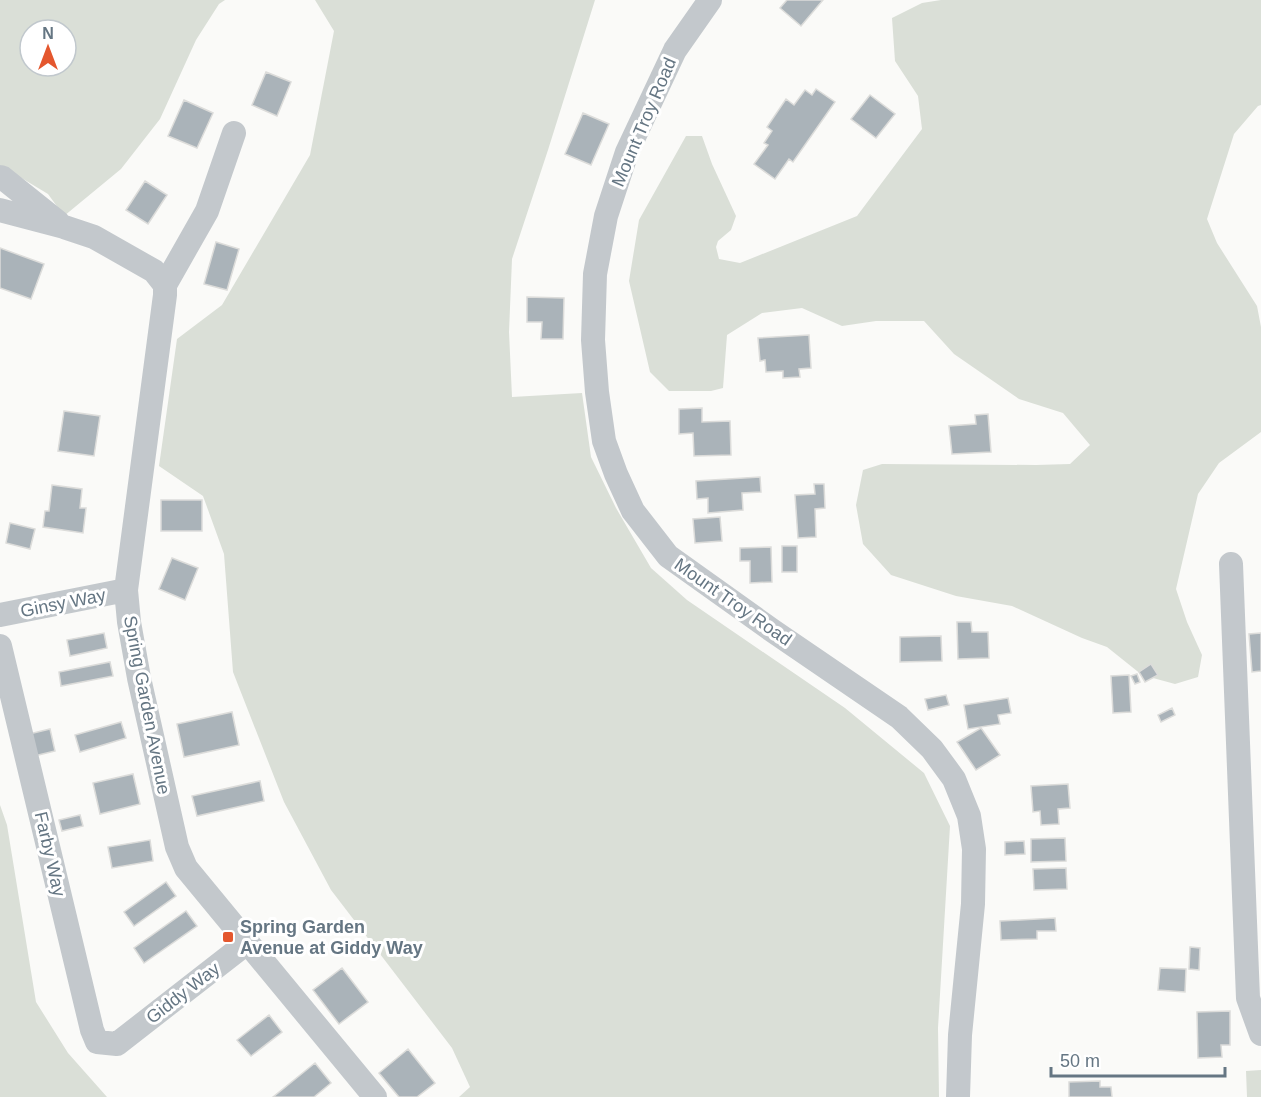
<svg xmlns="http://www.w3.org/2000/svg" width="1261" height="1097" viewBox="0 0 1261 1097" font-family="Helvetica,sans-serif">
  <rect width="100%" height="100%" fill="#fafaf8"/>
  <path fill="#dadfd7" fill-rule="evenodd" d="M0,0H225L219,4L196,40L160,119L121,169L64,216L48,194L0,165ZM30,30H66V66H30Z
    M315,0H595L548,150L512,259L509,332L512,397L582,393L591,457L616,508L651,568L687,600L845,708L924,773L950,826L938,1028L939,1097H459L470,1087L452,1048L331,890L284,802L233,672L224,554L203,496L159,466L177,339L222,305L310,155L334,31Z
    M941,0H1261V105L1258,106L1234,134L1207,219L1217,243L1257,306L1261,327V432L1219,463L1198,494L1176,589L1187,622L1202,655L1198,677L1175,684L1142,675L1107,647L1082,638L1012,606L956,596L891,575L863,544L856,505L863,470L882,464L1036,465L1070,464L1090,445L1063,413L1019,399L954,354L924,321H876L842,326L802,308L762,313L727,335L723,388L711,391H669L650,372L629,281L639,220L686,136H702L712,164L736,216L731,230L718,241L716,247L719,259L740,263L857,216L922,129L918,96L895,61L892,18L922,3Z
    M0,805L7,825L36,1002L68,1053L107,1097H0Z
    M1261,1070V1097H1247L1246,1071Z"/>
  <path fill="#aab3b9" stroke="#dcdcda" stroke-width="1.5" d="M787,0H823L801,26L780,8Z
    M266,72L291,82L277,116L252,105Z
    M816,89L835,102L793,162L789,159L775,179L754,164L768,145L764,143L772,131L767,127L786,99L794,105L805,90L812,95Z
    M870,95L895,114L876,138L851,119Z
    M184,100L213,113L197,148L168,136Z
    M583,113L609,124L591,165L565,154Z
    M145,181L167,195L148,224L126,210Z
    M216,242L239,249L227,290L204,284Z
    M0,248L44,264L31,299L0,288Z
    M527,297L564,298L563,339H541L542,322H527Z
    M809,335L811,368L799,369L800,377L783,378V371L766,372L765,360L760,361L758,338Z
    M702,408V422L730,421L731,455L694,456L693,433L679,434V409Z
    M64,411L100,416L94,456L58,451Z
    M988,414L991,452L952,454L949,426L976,424L975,415Z
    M760,477L761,492L742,493L743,510L708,513V498L697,499L696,481Z
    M814,484H824L825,508L815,509L816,537L798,538L795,495L815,494Z
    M52,485L82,489L80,508H86L83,533L43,527L45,511H49Z
    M161,500H202V531H161Z
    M720,517L722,541L695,543L693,519Z
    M10,523L35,529L30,549L6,543Z
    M782,546H797V572H782Z
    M771,547L772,582L750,583V561H740V548Z
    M172,558L198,568L185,600L159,589Z
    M957,622H971L972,632H988L989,658L958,659Z
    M104,633L107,648L70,656L67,640Z
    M1261,633V671L1252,672L1249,634Z
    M941,636L942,661L900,662V637Z
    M110,662L113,676L61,686L59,672Z
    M1151,664L1158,675L1145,682L1139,672Z
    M1137,674L1140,682L1135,684L1131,676Z
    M1129,675L1131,712L1113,713L1111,676Z
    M946,695L949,705L928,710L925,699Z
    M1008,698L1011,713L998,715L1000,724L968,729L964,705Z
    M1172,708L1175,715L1161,722L1158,715Z
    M232,712L239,745L184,757L177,724Z
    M121,722L126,738L80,752L75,735Z
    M981,728L1000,755L976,770L957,742Z
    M50,729L55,751L30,757L25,735Z
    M133,774L140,804L100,814L93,783Z
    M260,781L264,801L197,816L192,796Z
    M1068,784L1070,808L1058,809L1059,824L1041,825L1040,811L1033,812L1031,786Z
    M80,815L83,826L62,831L59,820Z
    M1065,838L1066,861L1031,862V839Z
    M150,840L153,861L112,868L108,847Z
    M1024,841L1025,854L1005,855V842Z
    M1066,868L1067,889L1034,890L1033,869Z
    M166,882L176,896L134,926L124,912Z
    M186,911L197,926L144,963L134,948Z
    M1055,918L1056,931H1037V939L1001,940L1000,921Z
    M1190,947L1200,948L1199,970L1189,969Z
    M342,968L368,1002L339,1024L313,990Z
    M1160,968L1186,969L1185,992L1158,990Z
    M1230,1011V1045H1221L1222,1057L1198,1058L1197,1012Z
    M269,1015L282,1032L251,1056L237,1040Z
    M408,1049L435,1083L417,1097H399L379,1073Z
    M315,1063L331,1083L314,1097H273Z
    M1100,1081V1087H1111L1112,1097H1069V1082Z"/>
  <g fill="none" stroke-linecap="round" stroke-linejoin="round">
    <path stroke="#c3c8cc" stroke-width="24" d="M710,0L675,50L627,152L606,216L595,274L593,340L597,392L604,441L616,474L633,511L668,556L773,631L899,717L932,749L954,779L969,816L974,849L973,904L960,1035L958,1097
      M0,177L3,178L58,222
      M0,210L64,227L94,237L154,271L165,285V295L126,590L129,622L139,678L177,847L186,868L375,1097
      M165,285L207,211L234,133
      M1231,564L1248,998L1261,1034
      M0,615L126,590
      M0,646L92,1030L97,1042L117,1044L248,942"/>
  </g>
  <rect fill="#e4572e" stroke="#fff" stroke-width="2" x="222" y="931" width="12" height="12" rx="3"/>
  <g text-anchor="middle" stroke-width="6" stroke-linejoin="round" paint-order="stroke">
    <g font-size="18" fill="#657683" stroke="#fff">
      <text transform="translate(644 122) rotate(-67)" y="6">Mount Troy Road</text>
      <text transform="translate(733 602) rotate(35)" y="6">Mount Troy Road</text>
      <text transform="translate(63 603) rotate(-11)" y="6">Ginsy Way</text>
      <text transform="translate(147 705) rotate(79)" y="6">Spring Garden Avenue</text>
      <text transform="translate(50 854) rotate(77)" y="6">Farby Way</text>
      <text transform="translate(183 993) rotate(-38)" y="6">Giddy Way</text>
    </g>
    <g font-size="18" font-weight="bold" fill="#657683" stroke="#fff" text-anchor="start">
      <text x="240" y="933">Spring Garden<tspan x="240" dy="21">Avenue at Giddy Way</tspan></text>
    </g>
  </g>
  <g transform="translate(48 48)"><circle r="28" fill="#ffffff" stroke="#c1c8cd" stroke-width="1.5"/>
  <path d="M0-4.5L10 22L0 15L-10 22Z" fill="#e4572e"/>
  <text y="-9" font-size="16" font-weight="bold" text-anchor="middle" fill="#657683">N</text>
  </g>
  <path d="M1051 1067v9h174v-9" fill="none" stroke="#657683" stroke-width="3"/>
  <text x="1060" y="1067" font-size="18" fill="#657683" stroke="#ffffff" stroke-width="4.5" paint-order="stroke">50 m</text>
</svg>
